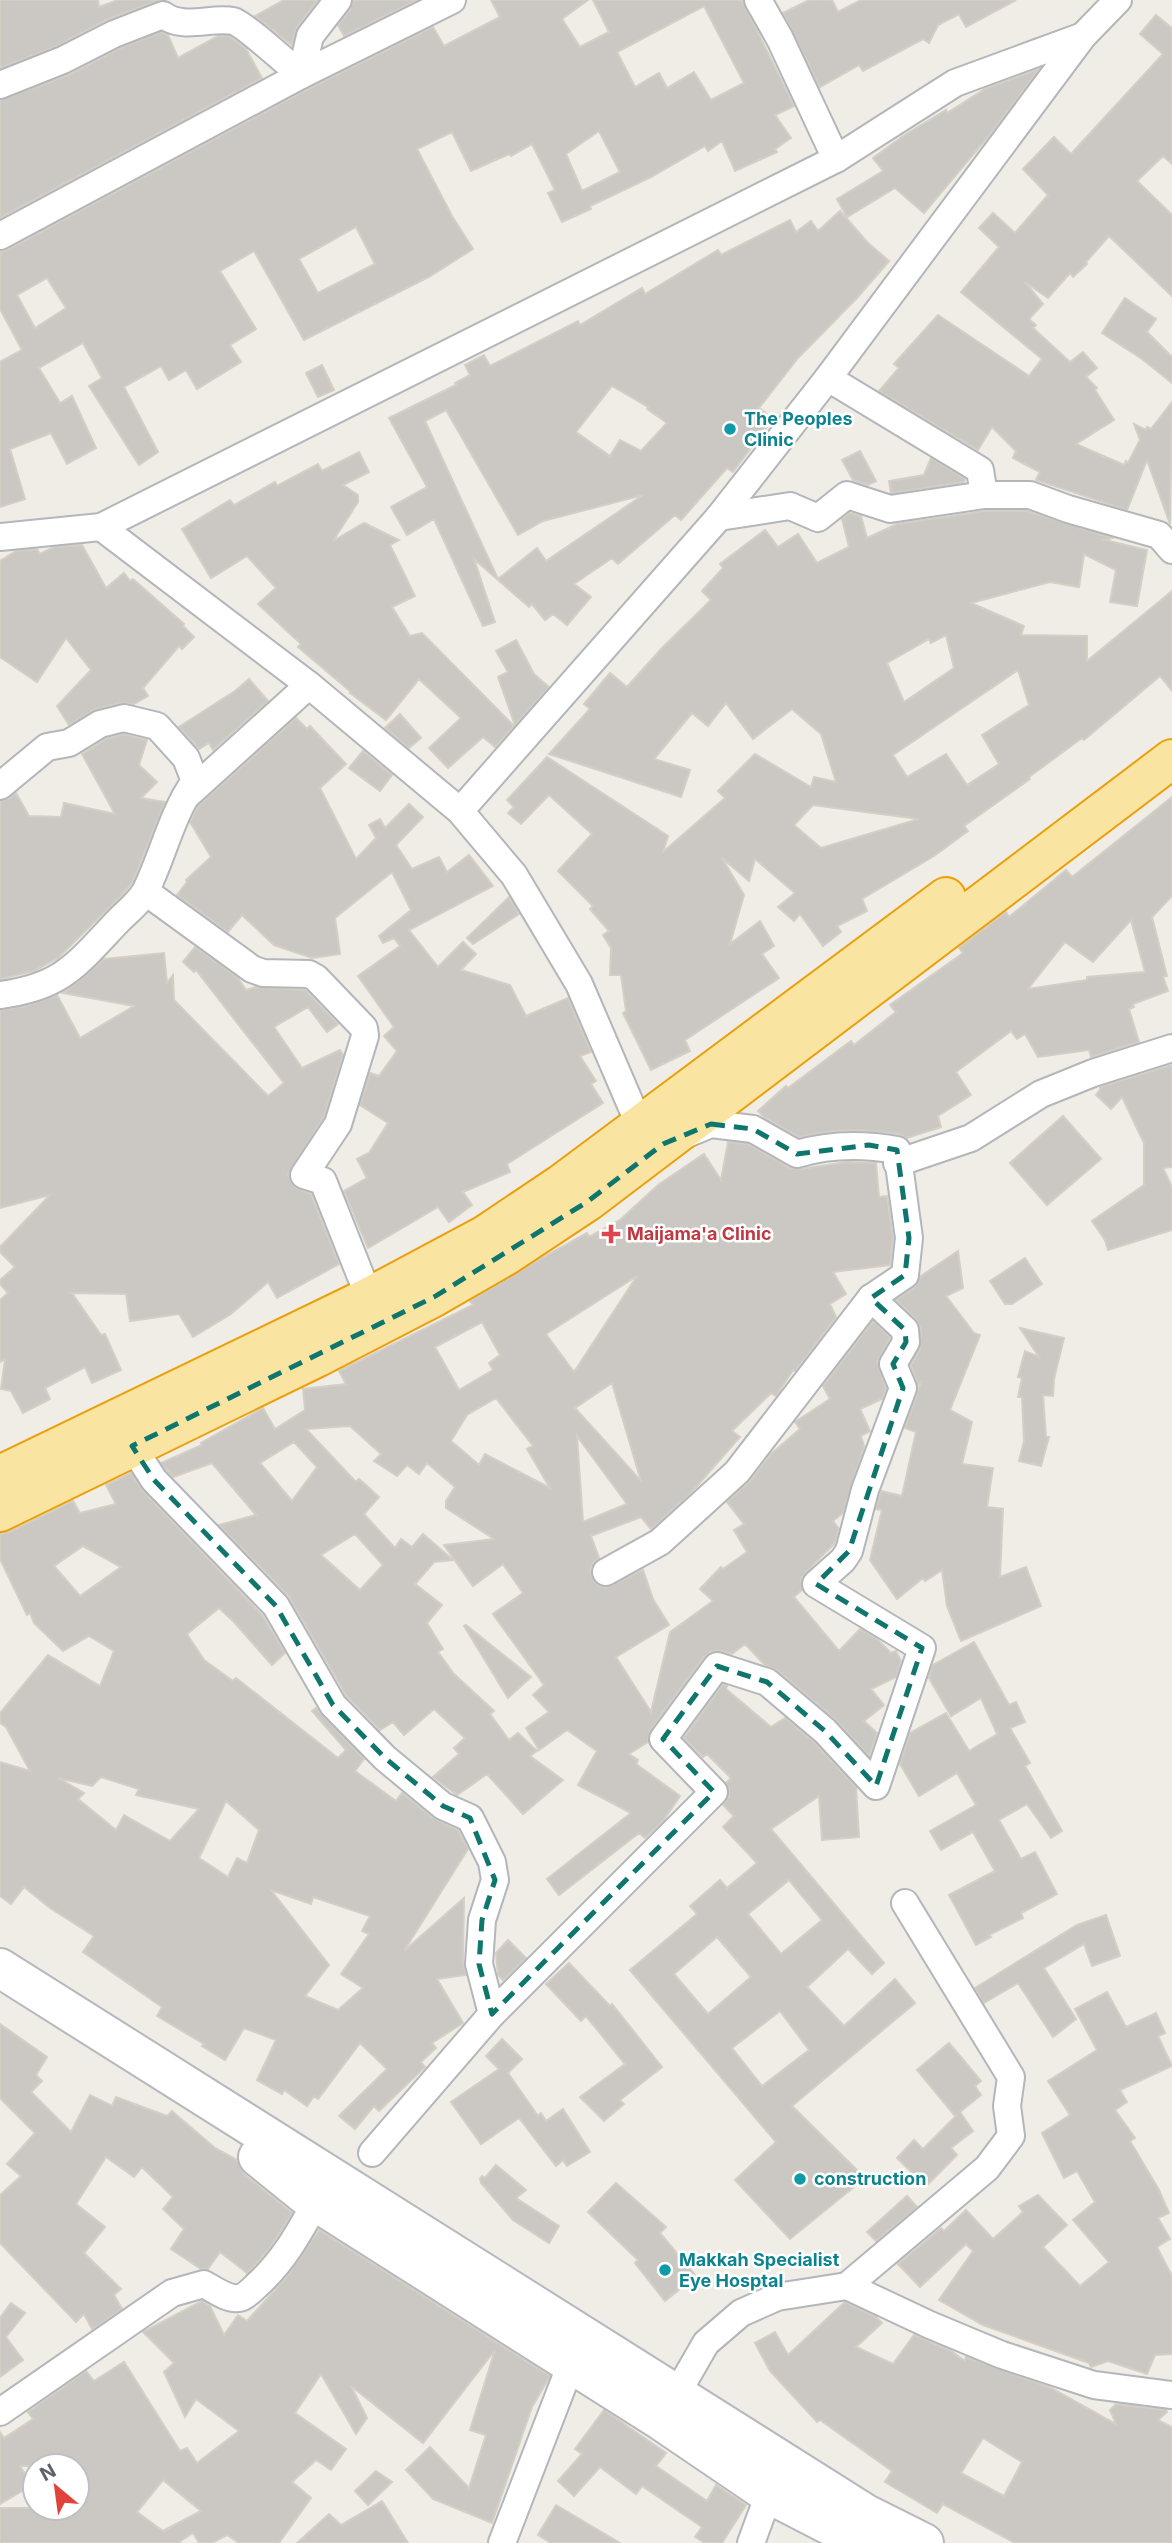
<svg xmlns="http://www.w3.org/2000/svg" width="1172" height="2543" font-family="Inter,sans-serif">
<style>
.building{fill:#cbc8c3;stroke:#d4cfc5;stroke-width:2;fill-rule:evenodd}
.lines{fill:none;stroke-linecap:round;stroke-linejoin:round}
.minor-casing{stroke:#b3b6ba;stroke-width:30}
.secondary-casing{stroke:#b5b8bd;stroke-width:42}
.trunk-casing{stroke:#ea9f0b;stroke-width:42}
.minor{stroke:#fff;stroke-width:26}
.secondary{stroke:#fff;stroke-width:38}
.trunk{stroke:#fae4a2;stroke-width:38}
.marked{fill:none;stroke:#0f766e;stroke-width:5;stroke-dasharray:14 9;stroke-linejoin:round}
.culture-dot{fill:#0f9aa8;stroke:#fff;stroke-width:2.5}
.health-dot{fill:#e0444e;stroke:#fff;stroke-width:2.5}
.labels{text-anchor:middle;stroke-width:5;stroke-linejoin:round;paint-order:stroke}
.culture-label{font-size:18px;font-weight:bold;fill:#0d838f;stroke:#fff;text-anchor:start}
.health-label{font-size:18px;font-weight:bold;fill:#be3a42;stroke:#fff;text-anchor:start}
</style>
<rect width="100%" height="100%" fill="#efede6"/>
<g class="building">
<path d="M0,0H98L99,7L118,0H159L108,19L57,46L0,68Z"/>
<path d="M284,0H318L297,27L292,45L255,16Z"/>
<path d="M353,0H417L344,36L338,25L350,10Z"/>
<path d="M491,0H588L562,19L580,47L609,32L593,0H742L794,106L775,115L791,138L775,149L777,152L735,171L722,141L708,151L705,146L651,177L590,206L591,209L562,222L548,193L555,190L532,144L511,156L509,154L471,171L452,132L417,149L452,216L473,249L429,277L304,340L254,251L220,271L256,329L230,345L241,362L197,389L186,370L169,380L161,366L124,387L158,452L139,465L89,386L102,378L83,343L39,368L60,403L72,396L96,448L67,464L51,433L10,449L25,499L0,507V362L22,350L0,309V252L7,250L308,89L433,27L444,46L500,17ZM704,6L744,83L711,100L694,72L667,88L659,73L635,87L617,52ZM599,131L620,172L582,191L566,154ZM356,227L375,264L318,293L299,259ZM47,278L66,308L35,328L17,295Z"/>
<path d="M809,0H832L838,12L861,0H1016L966,27L959,14L938,25L929,43L923,39L863,71L859,65L820,87L783,13Z"/>
<path d="M1156,15L1172,28V164L1163,156L1137,181L1172,215V296L1109,236L1086,262L1087,264L1073,277L1070,273L1048,298L1025,282L1043,304L1029,319L1036,325L1033,328L1070,362L1083,352L1097,368L1086,377L1097,388L1095,390L1114,420L1076,444L1124,465L1126,461L1128,463L1140,440L1134,424L1146,430L1147,427L1151,429L1172,402L1170,524L1147,460L1127,510L1036,480L1040,472L1013,458L1016,451L992,427L978,450L879,391L899,368L894,364L938,315L1029,376L1042,359L961,292L999,247L979,228L993,213L1015,233L1048,195L1023,169L1054,137L1071,154L1163,54L1140,34Z"/>
<path d="M162,32L168,35L178,58L218,36H229L246,49L262,78L0,218V100L69,75L120,48Z"/>
<path d="M1039,69L988,137L924,213L895,188L847,217L837,199L883,171L873,158L903,136L946,110L947,113L985,89Z"/>
<path d="M840,211L868,243L889,261L857,298L798,358L759,408L773,419L733,472L727,468L681,520L675,515L618,564L612,558L574,584L591,597L567,625L553,614L545,620L532,604L529,607L474,559L495,622L483,626L434,519L407,535L391,507L427,487L389,418L456,385L455,383L470,375L465,365L484,355L490,366L578,321L580,325L642,288L645,294L718,250L721,255L790,220L796,232L811,221L818,231ZM612,386L648,407L647,409L667,423L641,451L620,440L610,456L576,432ZM446,410L518,535L543,521L643,495L546,561L537,548L498,579L425,421Z"/>
<path d="M1125,298L1156,319L1147,332L1172,357V383L1142,359L1102,333Z"/>
<path d="M322,365L334,390L318,397L306,373Z"/>
<path d="M860,451L876,481L868,485L853,480L842,460Z"/>
<path d="M359,452L369,472L343,485L358,495V502L333,541L364,523L399,540L390,545L415,596L392,607L410,636L422,633L514,726L495,747L483,737L448,768L429,748L461,718L419,679L386,720L350,693L351,692L298,647L301,644L258,604L276,588L247,556L211,578L182,529L230,500L234,505L275,482L277,486L318,464L322,471Z"/>
<path d="M931,458L965,479L964,482L891,493L889,481L924,475Z"/>
<path d="M985,511H1027L1112,538L1105,540L1147,550L1137,606L1110,602L1116,570L1084,554L1079,587L1050,582L971,603L1024,626L1021,635L1087,636V661L1172,591V691L1160,676L1084,740L1082,738L1029,777L1030,779L964,826L968,831L934,856L862,899L867,911L837,926L841,932L823,946L800,914L794,921L778,907L795,893L755,859L749,881L722,858L744,895L730,944L760,921L774,946L762,954L779,978L685,1040L690,1051L651,1070L623,1013L626,1011L621,975H610L611,948L603,935L609,931L590,909L593,906L558,871L592,834L549,795L521,824L508,813L514,807L507,800L547,757L668,836L663,852L725,798L718,791L755,754L811,787L814,777L836,782L821,734L792,709L753,739L726,703L708,726L692,713L654,759L690,770L681,797L549,754L590,709L584,704L610,673L627,687L662,648L711,600L702,591L723,568L720,564L765,530L778,547L798,534L817,563L849,547L842,519L850,513L861,516L867,538L897,524ZM946,635L954,668L904,702L887,663L929,639L931,643ZM1018,670L1029,705L982,735L999,764L967,785L946,754L907,777L893,755ZM813,805L850,810L919,819L821,848L794,825Z"/>
<path d="M82,545L106,588L124,573L130,581L133,579L184,624L183,626L194,637L182,649L179,646L143,688L148,696L134,704L120,703L96,709L69,725L57,706L91,670L66,638L37,682L0,657V561L16,551L37,549L40,554L54,547Z"/>
<path d="M516,640L534,674L549,687L515,725L498,677L508,672L496,651Z"/>
<path d="M249,679L268,701L213,750L209,743L199,749L179,727L235,691Z"/>
<path d="M400,714L421,738L409,748L385,728Z"/>
<path d="M296,718L307,729L310,726L346,764L320,788L356,859L376,838L369,825L380,819L385,828L409,804L423,817L396,845L412,869L439,857L447,872L469,855L493,886L409,930L438,967L463,942L476,954L461,970L510,985L526,1016L568,998L591,1052L580,1056L596,1081L591,1084L603,1103L507,1164L510,1172L463,1192L472,1205L449,1222L438,1207L368,1248L344,1191L367,1178L357,1159L369,1153L388,1123L360,1105L370,1073L379,1076L397,1051L384,1036L394,1027L358,976L400,946L394,938L383,943L379,936L411,910L392,872L335,918L340,954L312,958L274,945L242,915L228,932L177,895L187,882L186,880L211,857L190,822L198,806Z"/>
<path d="M124,734L147,740L139,765L157,782L141,798L165,802L133,881L123,894L58,958L34,971L0,979V801L9,798L16,793L29,816L61,817L64,803L115,814L82,754L106,739Z"/>
<path d="M363,751L392,775L380,791L349,768Z"/>
<path d="M1172,797V896L1152,917L1167,976L1163,977L1168,991L1133,1004L1134,1007L1129,1009L1139,1042L1091,1057L1089,1050L1038,1057L1025,1034L1017,1039L1011,1031L956,1072L971,1095L938,1116L941,1127L907,1138L899,1134L859,1130L832,1131L799,1137L764,1117L758,1111L786,1086L788,1088L851,1041L854,1045L896,1012L890,1005L963,953L959,948L1006,912L1009,917L1066,870L1072,877ZM1131,920L1145,972L1087,977V980L1028,989L1065,942L1093,962Z"/>
<path d="M509,897L519,914L473,944L467,938Z"/>
<path d="M195,947L237,977L246,990L256,987L305,990L338,1024L327,1032L308,1007L274,1027L302,1068L340,1050L343,1055L324,1117L288,1174L294,1187L311,1194L339,1264L277,1298L268,1282L231,1314L193,1337L179,1314L130,1321L126,1294L72,1293L101,1335L105,1334L121,1370L92,1383L85,1367L45,1388L50,1399L23,1413L11,1391L1,1389L5,1359L0,1362V1300L8,1293L0,1284V1280L15,1267L0,1252V1247L50,1195L0,1208V1010L26,1006L57,995L80,1038L134,1006L63,993L77,983L104,959L164,953L167,983L173,975L174,1000L268,1096L284,1083L196,970L194,972L183,962Z"/>
<path d="M1172,1065V1167L1163,1168L1172,1187V1230L1108,1250L1105,1240L1092,1221L1144,1185V1143L1122,1097L1111,1109L1096,1095L1100,1090V1087Z"/>
<path d="M1063,1116L1101,1159L1047,1205L1010,1163Z"/>
<path d="M728,1142L748,1144L790,1168L801,1169L847,1162L876,1163L879,1197L887,1196L893,1238L890,1265L833,1272L846,1294L830,1304L836,1317L795,1371L793,1370L776,1396L771,1393L732,1431L740,1437L690,1494L651,1529L641,1517L591,1536L599,1558L593,1563L590,1571L593,1580L599,1586L606,1588L643,1570L653,1599L669,1625L616,1657L651,1712L670,1632L713,1601L700,1589L721,1567L723,1569L747,1552L734,1530L744,1524L727,1502L749,1482L771,1454L800,1429L795,1422L830,1399L823,1386L873,1321L890,1337L877,1362L886,1388L882,1399L860,1409L870,1431L861,1436L864,1446L843,1513L833,1521L839,1529L834,1544L805,1573L801,1579L802,1590L794,1597L839,1651L860,1629L877,1639L891,1653L896,1651L901,1661L896,1677L871,1689L884,1705L864,1721L877,1733L869,1756L835,1719L777,1670L765,1665L745,1644L732,1654L721,1651H711L704,1657L650,1730L648,1742L629,1754L638,1760L636,1764L680,1796L663,1821L645,1838L639,1833L559,1895L547,1879L631,1813L578,1785L597,1751L567,1730L539,1750L526,1728L549,1712L533,1695L544,1685L493,1614L523,1593L503,1564L473,1586L444,1545L494,1539L446,1508V1501L455,1487L427,1463L419,1474L407,1465L397,1476L374,1461L381,1454L350,1426L306,1429L356,1482L359,1479L379,1497L364,1514L395,1548L401,1539L412,1547L423,1534L453,1560L434,1562L415,1584L442,1605L427,1623L443,1649L438,1652L454,1674L494,1711L490,1714L509,1740L518,1733L537,1751L530,1756L563,1780L523,1814L487,1774L457,1795L433,1777L459,1754L454,1748L465,1738L434,1709L404,1735L393,1722L380,1730L346,1695L288,1595L219,1525L256,1515L212,1463L173,1477L161,1463L202,1445L201,1443L263,1408L275,1429L305,1410L303,1389L346,1384L339,1371L473,1305L470,1301L549,1254L587,1233L589,1237L620,1220L658,1185L704,1154L721,1180ZM637,1276L574,1372L546,1334ZM482,1322L500,1355L489,1363L493,1370L459,1390L435,1347ZM612,1383L641,1481L575,1408ZM496,1398L533,1446L527,1449L550,1488L485,1454L479,1465L451,1441L467,1415ZM577,1436L627,1504L583,1522ZM294,1442L317,1467L292,1501L260,1463ZM355,1534L383,1565L360,1590L321,1555Z"/>
<path d="M958,1251L963,1288L946,1296L974,1333L980,1335L950,1410L972,1422L962,1464L993,1468L987,1507L1003,1509L1000,1577L1026,1567L1041,1606L961,1641L947,1606L942,1570L925,1581L923,1578L897,1599L870,1560L882,1510L876,1509L880,1495L881,1491L902,1496L916,1432L905,1428L921,1382L918,1384L911,1365L920,1349L921,1329L916,1319L896,1300L914,1288L921,1276Z"/>
<path d="M1025,1258L1042,1284L1012,1304H1005L990,1281Z"/>
<path d="M1020,1328L1064,1338L1054,1379L1053,1396L1043,1395L1046,1437H1049L1041,1466L1019,1461L1024,1441L1022,1397H1018L1022,1378L1018,1377L1025,1351L1039,1357Z"/>
<path d="M131,1473L143,1491L263,1616L285,1653L272,1665L234,1622L219,1608L187,1634L204,1660L233,1681L236,1678L338,1758L346,1750L312,1711L316,1708L364,1759L355,1771L396,1801L402,1793L433,1818L458,1830L468,1849L404,1951L464,1898L463,1963L466,1975L437,1979L463,2023L432,2043L436,2048L421,2062L425,2067L379,2111L374,2106L355,2129L339,2116L387,2069L360,2043L318,2099L314,2096L307,2106L284,2090L282,2094L257,2080L276,2040L244,2028L225,2060L202,2046L204,2044L157,2016L162,2007L83,1952L94,1936L50,1908L24,1887L11,1904L0,1896V1762L30,1771L6,1727L0,1723V1713L48,1655L100,1686L114,1651L89,1636L63,1651L34,1623L30,1613L27,1615L0,1559V1534L10,1532L73,1501L80,1513L116,1504L106,1485ZM83,1546L121,1567L80,1596L54,1566ZM101,1777L139,1789L136,1795L199,1809L170,1841L124,1815L116,1830L78,1799L84,1793L58,1778L92,1786ZM226,1801L259,1830L247,1863L237,1858L228,1877L199,1858ZM271,1890L311,1904L313,1897L370,1916L362,1931L369,1934L341,1974L363,1988L338,2010L305,1996L329,1965Z"/>
<path d="M466,1625L531,1677L508,1698L464,1626Z"/>
<path d="M974,1642L1009,1705L1016,1702L1025,1722L1010,1728L1030,1763L1025,1766L1062,1831L1051,1838L1027,1804L999,1820L1021,1859L1035,1852L1057,1894L1021,1913L1023,1918L989,1935L991,1937L976,1945L949,1895L995,1871L973,1832L941,1850L930,1831L976,1805L957,1773L919,1796L900,1764L910,1733L946,1713L969,1751L999,1733L997,1734L981,1698L951,1716L929,1678L933,1665Z"/>
<path d="M723,1684L727,1686L726,1689L771,1727L785,1718L814,1742L856,1787L859,1837L822,1840L819,1796L771,1829L884,1963L872,1974L848,1949L807,1987L844,2026L895,1979L915,2003L792,2106L865,2178L790,2239L735,2180L776,2142L630,1970L697,1914L690,1906L720,1880L727,1888L757,1863L723,1827L734,1816L723,1805L729,1797V1789L726,1783L731,1778L707,1754L703,1757L684,1738ZM789,1880L822,1920L781,1954L748,1914ZM717,1937L751,1977L708,2014L674,1974ZM780,2011L809,2050L762,2086L732,2048Z"/>
<path d="M1106,1915L1120,1956L1092,1966L1084,1944L1044,1968L1076,2019L1053,2037L1018,1983L984,2003L975,1988L1077,1925Z"/>
<path d="M508,1940L526,1958L503,1980L498,1975L496,1953Z"/>
<path d="M569,1963L610,2006L612,2004L662,2067L620,2100L624,2104L604,2121L580,2097L625,2064L586,2016L581,2021L546,1984Z"/>
<path d="M1107,1992L1126,2027L1156,2013L1165,2033L1158,2036L1172,2066L1120,2090L1127,2102L1115,2110L1135,2138L1130,2141L1159,2190L1169,2213L1158,2218L1170,2239L1157,2247L1172,2276V2354L1155,2355L1147,2374L1108,2361L1091,2367L1089,2363L983,2325L939,2300L973,2251L966,2244L920,2287L898,2264L941,2228L944,2231L966,2210L993,2239L1023,2212L1019,2206L1038,2195L1067,2225L1043,2247L1080,2286L1109,2262L1073,2220L1095,2202L1077,2171L1064,2178L1042,2133L1070,2115L1048,2081L1097,2050L1075,2009Z"/>
<path d="M0,2024L47,2057L36,2075L42,2081L31,2092L71,2132L90,2095L112,2106L116,2097L167,2116L172,2111L215,2148L237,2160L244,2174L292,2213L270,2248L254,2266L247,2273L220,2252L208,2269H201L171,2249L184,2229L163,2209L173,2197L142,2167L134,2177L106,2157L76,2204L105,2227L84,2253L121,2289L114,2295L122,2309L92,2329L84,2314L76,2322L0,2243V2195L21,2176L7,2164L35,2133L0,2098Z"/>
<path d="M502,2039L522,2059L508,2073L538,2116L541,2113L546,2121L563,2109L590,2152L567,2166L563,2160L556,2166L519,2118L481,2144L451,2102L499,2069L486,2056Z"/>
<path d="M949,2043L981,2081L975,2086L981,2095L960,2112L973,2131L951,2148L957,2155L926,2186L897,2158L914,2140L923,2149L958,2114L955,2116L917,2070Z"/>
<path d="M496,2165L526,2190L516,2198L559,2226L549,2243L513,2220L481,2183L480,2179L482,2176L485,2178Z"/>
<path d="M616,2183L666,2227L660,2233L696,2276L665,2301L635,2263L638,2260L588,2212Z"/>
<path d="M907,2196L917,2207L876,2241L867,2232Z"/>
<path d="M319,2230L550,2376L532,2407L492,2523L433,2499L406,2470L430,2447L469,2488L486,2435L470,2430L495,2350L423,2443L351,2386L367,2418L356,2434L321,2374L295,2413L346,2449L331,2470L316,2460L292,2482L311,2498L279,2543H239L227,2535L212,2543H199L193,2533L179,2542L181,2543H0V2508H77V2466H20L32,2485L0,2504V2432L4,2438L33,2419L28,2412L86,2371L94,2381L124,2362L180,2451L187,2448L197,2463L239,2431L196,2399L185,2417L164,2372L174,2363L143,2332L202,2301L210,2306L224,2335L238,2315L247,2321L286,2278ZM163,2480L201,2511L163,2531L137,2512Z"/>
<path d="M845,2302L876,2317L882,2323L856,2347L893,2364L914,2335L951,2351L965,2361L966,2357L1051,2388L1116,2424L1110,2410L1116,2404L1166,2410L1167,2412L1158,2420L1172,2427V2543H1015L943,2504L937,2513L885,2482L892,2471L820,2420L817,2422L770,2371L755,2343L775,2332L788,2355ZM983,2438L1022,2462L1004,2496L961,2473Z"/>
<path d="M11,2303L25,2313L6,2337L23,2360L0,2377V2318Z"/>
<path d="M604,2410L666,2453L656,2466L707,2501L716,2485L746,2505L722,2543H705L695,2537L702,2527L642,2486L636,2494L600,2467L574,2496L558,2481L582,2454L575,2449Z"/>
<path d="M376,2471L392,2482L368,2505L355,2491Z"/>
<path d="M382,2501L408,2543H297L329,2514L341,2525Z"/>
<path d="M556,2505L620,2543H551L538,2535Z"/>
</g>
<g class="lines">
<defs>
<g id="minor">
<path d="M758,0L780,39L836,159"/>
<path d="M301,75L310,36L338,0"/>
<path d="M0,85L63,60L114,34L163,15C183,30 210,17 233,21C244,24 289,65 301,75"/>
<path d="M0,236L301,75L452,0"/>
<path d="M828,378L980,470L984,495"/>
<path d="M719,517L790,506L818,518L847,495L890,509L984,495H1030L1068,509L1159,535L1172,550"/>
<path d="M101,527L309,685L460,811L514,875L579,984L639,1124"/>
<path d="M0,537L101,527L836,159L955,83L1083,36"/>
<path d="M0,786L47,747L69,743L100,724L124,718L157,726L186,758L195,781C172,814 164,852 147,888C142,900 128,911 119,920C77,964 63,987 0,995"/>
<path d="M185,797L309,685"/>
<path d="M460,811L719,517L828,378L1083,36L1118,0"/>
<path d="M146,892L252,969L263,973L309,974L316,978L364,1028L365,1036L338,1124L304,1175L323,1181L369,1297"/>
<path d="M897,1163L971,1138L1041,1094L1093,1073L1172,1048"/>
<path d="M132,1446L154,1480L276,1606L333,1705L385,1758L443,1806L470,1818L492,1862L495,1880L482,1920L479,1964L492,2014"/>
<path d="M606,1572L660,1542L737,1472L871,1298"/>
<path d="M372,2153L492,2014L714,1792L663,1739L717,1666L767,1682L825,1731L876,1786L922,1648L816,1584L843,1560L849,1551L865,1490L903,1388L893,1364L906,1342L905,1330L871,1298L905,1275L909,1238L897,1150C863,1144 830,1144 797,1154L753,1129L711,1124L687,1134"/>
<path d="M847,2286L987,2168L1011,2136L1007,2106L1011,2077L905,1903"/>
<path d="M676,2395L706,2343L741,2313L777,2297L847,2286L930,2325L1002,2355L1094,2385L1172,2395"/>
<path d="M0,2412L172,2293L204,2284C213,2289 228,2300 239,2298C245,2297 252,2290 256,2286C283,2262 299,2233 316,2202"/>
<path d="M502,2543L571,2364"/>
<path d="M751,2543L769,2494"/>
</g>
<g id="secondary">
<path d="M0,1968L866,2514L924,2543"/>
<path d="M258,2157L305,2195L660,2420L769,2494L864,2543"/>
</g>
<g id="trunk">
<path d="M0,1475L369,1297L485,1235L561,1184L946,897"/>
<path d="M0,1512L316,1358L434,1297L507,1255L587,1202L1172,759"/>
</g>
</defs>
<use href="#minor" class="minor-casing"/>
<use href="#secondary" class="secondary-casing"/>
<use href="#trunk" class="trunk-casing"/>
<use href="#minor" class="minor"/>
<use href="#secondary" class="secondary"/>
<use href="#trunk" class="trunk"/>
</g>
<path class="marked" d="M711,1124L753,1129L797,1154L869,1145L897,1150L909,1238L905,1275L871,1298L905,1330L906,1342L893,1364L903,1388L849,1551L816,1584L922,1648L876,1786L825,1731L767,1682L717,1666L663,1739L714,1792L492,2014L479,1964L482,1920L495,1880L470,1818L443,1806L385,1758L333,1705L276,1606L154,1480L132,1446L434,1297L587,1202L663,1144Z"/>
<g class="culture-dot">
<circle cx="730" cy="429" r="7"/>
<circle cx="800" cy="2179" r="7"/>
<circle cx="665" cy="2270" r="7"/>
</g>
<path class="health-dot" d="M607.5 1223.5h7v7h7v7h-7v7h-7v-7h-7v-7h7z"/>
<g class="labels">
<g class="culture-label">
<text x="744" y="425">The Peoples<tspan x="744" dy="21">Clinic</tspan></text>
<text x="814" y="2185">construction</text>
<text x="679" y="2266">Makkah Specialist<tspan x="679" dy="21">Eye Hosptal</tspan></text>
</g>
<g class="health-label">
<text x="627" y="1240">Maijama'a Clinic</text>
</g>
</g>
<g transform="translate(56 2487) rotate(331)"><circle r="33" fill="#ffffff" stroke="#bfc0c2" stroke-width="2"/>
<path d="M0-5L12 26L0 18L-12 26Z" fill="#e1433a"/>
<text y="-10" font-size="19" font-weight="bold" text-anchor="middle" fill="#5e6166">N</text>
</g>
</svg>
